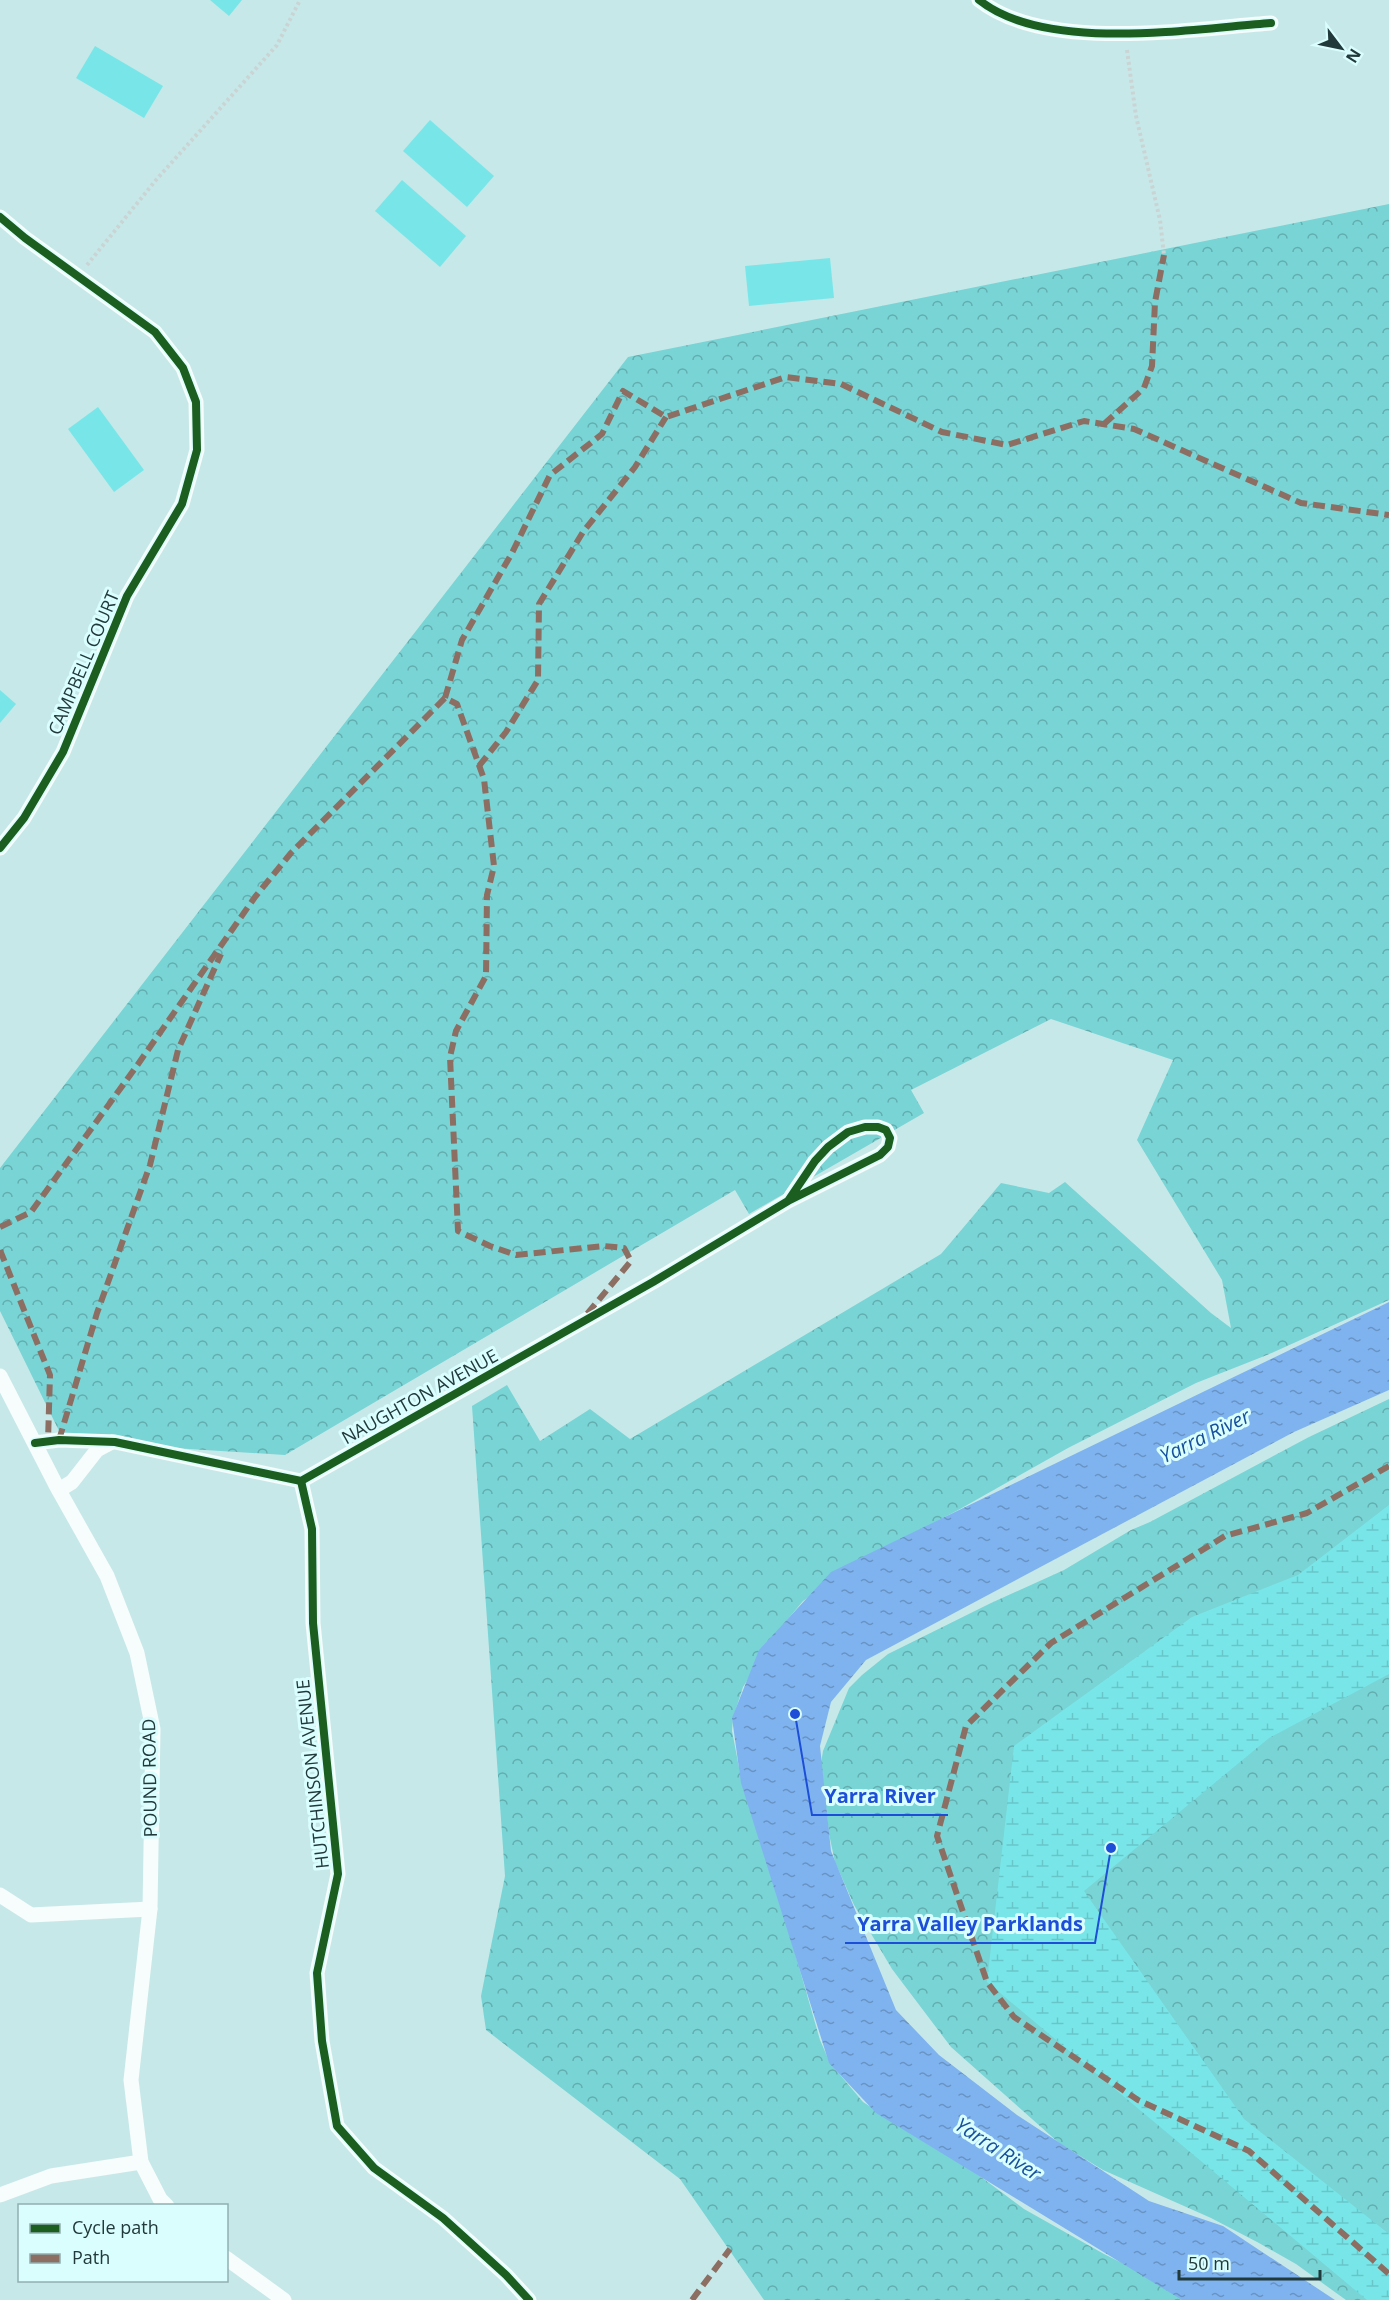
<svg xmlns="http://www.w3.org/2000/svg" width="1389" height="2300" font-family="'Open Sans',sans-serif">
<style>
.green{fill:#78e6e8}
.forest{fill:url(#forest-crowns)}
.wetland{fill:url(#wetland-marsh)}
.water{fill:url(#water-ripples)}
.lines{fill:none;stroke-linecap:round;stroke-linejoin:round}
.path{stroke:#cad4d4;stroke-width:4;stroke-dasharray:3 3;stroke-linecap:butt}
.street{stroke:#f7fcfc;stroke-width:15}
.quiet{stroke:#8d6e63;stroke-width:6;stroke-dasharray:12 6;stroke-linecap:butt}
.cycleway-casing{stroke:#dafefe;stroke-width:11}
.cycleway{stroke:#1b5e20;stroke-width:8}
.labels{text-anchor:middle;stroke-width:6;stroke-linejoin:round;paint-order:stroke}
.street-label{font-size:18px;fill:#21393a;stroke:#dafefe}
.water-label{font-size:20px;font-style:italic;fill:#17509d;stroke:#dafefe}
.leader{fill:none;stroke:#1d4ed8;stroke-width:2}
.callout-dot{fill:#1d4ed8;stroke:#dafefe;stroke-width:2}
.callout-label{font-size:20px;text-anchor:middle;font-weight:bold;fill:#1d4ed8;stroke:#dafefe;stroke-width:6;stroke-linejoin:round;paint-order:stroke}
</style>
<defs>
<pattern id="forest-crowns" width="20" height="18" patternUnits="userSpaceOnUse" patternTransform="scale(1.5)"><rect width="20" height="18" fill="#79d4d5"/><path d="M2 6a3 3 0 1 1 6 0M12 15a3 3 0 1 1 6 0" fill="none" stroke="#63adae"/></pattern>
<pattern id="wetland-marsh" width="20" height="14" patternUnits="userSpaceOnUse" patternTransform="scale(1.5)"><rect width="20" height="14" fill="#78e6e8"/><path d="M1 5h8M5 5V1M11 12h8M15 12V8" fill="none" stroke="#68c6c8"/></pattern>
<pattern id="water-ripples" width="26" height="14" patternUnits="userSpaceOnUse" patternTransform="scale(1.5)"><rect width="26" height="14" fill="#7fb3ef"/><path d="M2 4q2-2 4 0t4 0M15 11q2-2 4 0t4 0" fill="none" stroke="#6893c3"/></pattern>
</defs>
<rect width="100%" height="100%" fill="#c7e8e8"/>
<g class="green">
<path d="M210,0H242L229,16Z"/>
<path d="M95,46L163,86L144,118L76,78Z"/>
<path d="M430,120L494,176L467,207L403,151Z"/>
<path d="M402,180L466,236L440,267L375,211Z"/>
<path d="M830,258L834,298L749,306L745,266Z"/>
<path d="M98,407L144,470L114,492L68,429Z"/>
<path d="M0,690L16,704L0,723Z"/>
</g>
<g class="forest">
<path d="M1389,204V1300L1267,1355L1196,1383L1068,1448L960,1509L861,1561L803,1601L782,1626L743,1687L733,1718L732,1731L742,1783L780,1901L820,2040L830,2063L863,2102L977,2174L1024,2209L1104,2254L1196,2300H764L680,2179L486,2030L481,1996L505,1876L472,1406L507,1385L540,1441L590,1409L630,1439L941,1254L1001,1183L1049,1193L1065,1182L1211,1313L1231,1328L1222,1280L1137,1140L1173,1060L1051,1019L911,1090L924,1113L749,1214L735,1190L285,1455L64,1441L0,1311V1168L628,357Z"/>
<path d="M1389,1399V2300H1346L1296,2264L1259,2243L1211,2218L1103,2170L1059,2143L951,2047L892,1969L854,1905L835,1862L829,1834L821,1763L823,1751L849,1688L862,1675L888,1654L991,1603L1064,1570L1131,1530L1150,1522L1309,1437Z"/>
</g>
<path class="wetland" d="M1389,1505V1674L1269,1738L1084,1891L1244,2119L1389,2234V2300H1367L987,1982L1014,1746L1192,1617L1298,1575Z"/>
<path class="water" d="M1389,1302V1390L1294,1432L866,1660L831,1702L820,1746L831,1851L896,2010L939,2055L1017,2115L1149,2201L1223,2226L1335,2300H1182L876,2113L829,2063L741,1783L732,1718L759,1650L831,1572Z"/>
<g class="lines">
<g class="path">
<path d="M1127,50L1136,116L1160,220L1164,255"/>
<path d="M87,265L156,180L277,45L300,0"/>
</g>
<g class="street">
<path d="M979,0C1045,53 1190,29 1271,23"/>
<path d="M0,217L25,238L155,332L183,368L196,402L197,450L182,504L127,596L63,752L24,818L0,848"/>
<path d="M0,1376L57,1487L107,1576L137,1653L153,1729L150,1909L131,2080L141,2162L160,2199L167,2206"/>
<path d="M35,1443L59,1440L115,1442L301,1481L653,1282L788,1201L815,1161L828,1147L848,1132L865,1127H878L886,1130L890,1138L888,1147L880,1155L788,1201"/>
<path d="M301,1481L312,1529L313,1623L338,1874L317,1973L322,2041L337,2126L374,2168L443,2218L506,2275L529,2300"/>
<path d="M59,1490L72,1482L97,1450L112,1442"/>
<path d="M0,1895L31,1915L150,1909"/>
<path d="M0,2195L51,2176L141,2162"/>
<path d="M226,2258L284,2300"/>
</g>
<g class="quiet">
<path d="M1104,424L1144,388L1152,366L1155,302L1164,255"/>
<path d="M445,698L462,640L512,553L550,475L602,434L623,391L666,417L786,377L841,384L942,432L1007,445L1084,421L1134,429L1301,503L1389,515"/>
<path d="M479,766L506,732L538,680L539,604L583,532L635,467L666,417"/>
<path d="M0,1227L31,1212L136,1067L255,897L291,853L445,698L457,704L484,779L494,866L487,895L486,976L456,1031L450,1057L458,1231L490,1246L516,1255L604,1246L624,1248L631,1261L587,1314"/>
<path d="M0,1250L50,1375L48,1441"/>
<path d="M59,1440L97,1313L150,1165L178,1050L221,954"/>
<path d="M1389,1466L1307,1513L1225,1536L1051,1643L966,1726L937,1836L987,1982L1014,2017L1138,2100L1249,2151L1389,2274"/>
<path d="M692,2300L730,2249"/>
</g>
<defs>
<g id="cycleway">
<path d="M979,0C1045,53 1190,29 1271,23"/>
<path d="M0,217L25,238L155,332L183,368L196,402L197,450L182,504L127,596L63,752L24,818L0,848"/>
<path d="M35,1443L59,1440L115,1442L301,1481L653,1282L788,1201L815,1161L828,1147L848,1132L865,1127H878L886,1130L890,1138L888,1147L880,1155L788,1201"/>
<path d="M301,1481L312,1529L313,1623L338,1874L317,1973L322,2041L337,2126L374,2168L443,2218L506,2275L529,2300"/>
</g>
</defs>
<use href="#cycleway" class="cycleway-casing"/>
<use href="#cycleway" class="cycleway"/>
</g>
<g class="labels">
<g class="street-label">
<text transform="translate(84 663) rotate(-67)" y="6">CAMPBELL COURT</text>
<text transform="translate(420 1397) rotate(-29)" y="6">NAUGHTON AVENUE</text>
<text transform="translate(313 1774) rotate(-96)" y="6">HUTCHINSON AVENUE</text>
<text transform="translate(150 1778) rotate(-91)" y="6">POUND ROAD</text>
</g>
<g class="water-label">
<text transform="translate(1205 1436) rotate(-26)" y="7">Yarra River</text>
<text transform="translate(998 2149) rotate(33)" y="7">Yarra River</text>
</g>
</g>
<path class="leader" d="M795 1714L812 1815H948M1111 1848L1095 1943H845"/>
<g class="callout-dot">
<circle cx="795" cy="1714" r="6"/>
<circle cx="1111" cy="1848" r="6"/>
</g>
<g class="callout-label">
<text x="880" y="1803">Yarra River</text>
<text x="970" y="1931">Yarra Valley Parklands</text>
</g>
<rect x="18" y="2204" width="210" height="78" fill="#dafefe" stroke="#90afb0" stroke-width="1.5"/>
<rect x="30" y="2224" width="30" height="9" fill="#1b5e20" stroke="#90afb0" stroke-width="1.5"/>
<text x="72" y="2234" font-size="18" fill="#21393a">Cycle path</text>
<rect x="30" y="2254" width="30" height="9" fill="#8d6e63" stroke="#90afb0" stroke-width="1.5"/>
<text x="72" y="2264" font-size="18" fill="#21393a">Path</text>
<g transform="translate(1341 48) rotate(122)" stroke="#dafefe" stroke-width="4.5" paint-order="stroke">
<path d="M0-4.5L10 22L0 15L-10 22Z" fill="#21393a"/>
<text y="-9" font-size="16" font-weight="bold" text-anchor="middle" fill="#21393a">N</text>
</g>
<path d="M1179 2270v9h141v-9" fill="none" stroke="#21393a" stroke-width="3"/>
<text x="1188" y="2270" font-size="18" fill="#21393a" stroke="#dafefe" stroke-width="4.5" paint-order="stroke">50 m</text>
</svg>
